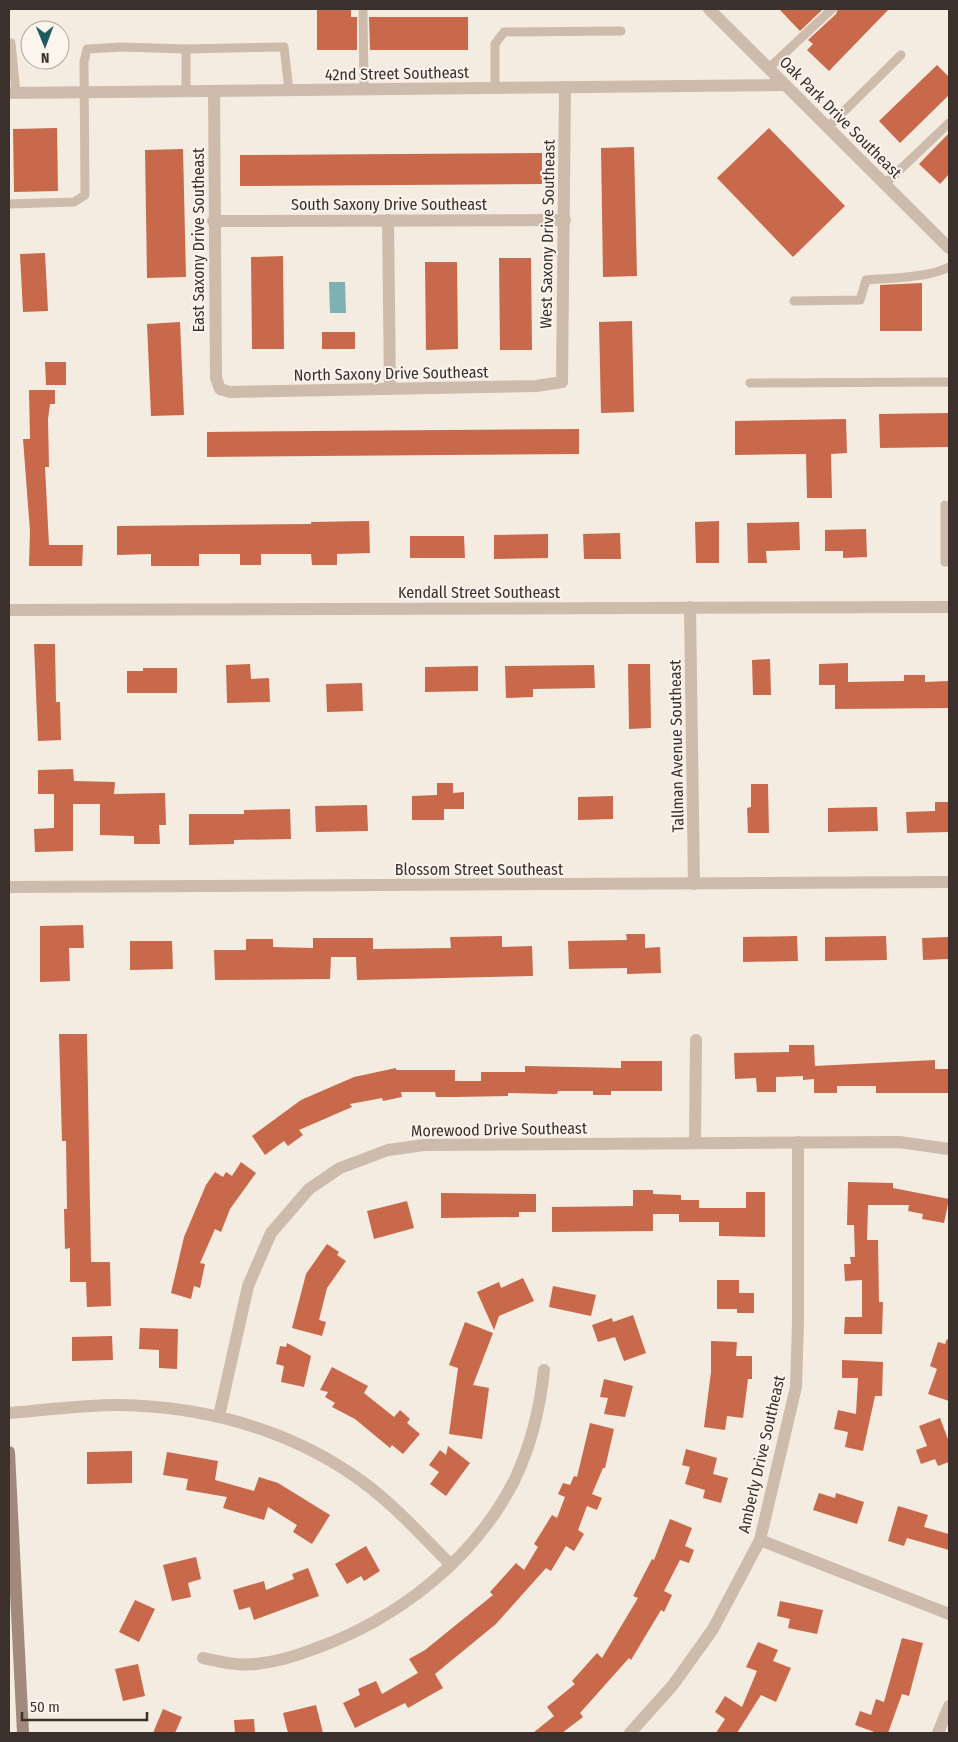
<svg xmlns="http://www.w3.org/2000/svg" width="958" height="1742" font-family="'Fira Sans Condensed',sans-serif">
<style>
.water{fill:#7fb0b2}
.building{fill:#c8694b}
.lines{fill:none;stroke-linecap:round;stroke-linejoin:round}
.lane{stroke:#cdbbac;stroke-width:9}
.street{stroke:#cdbbac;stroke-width:12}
.secondary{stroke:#a18a7d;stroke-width:12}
.labels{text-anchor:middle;stroke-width:4;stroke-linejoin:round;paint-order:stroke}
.street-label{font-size:16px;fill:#3b302b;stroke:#fbf5ee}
</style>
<rect width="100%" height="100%" fill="#f4ebe1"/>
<path class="water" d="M329,282H345L346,313H330Z"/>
<g class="building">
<path d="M317,9H351V17H357V50H317Z"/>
<path d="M779,9H823L800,31Z"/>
<path d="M838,9H889L829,71L807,50L813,44L808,40L836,14Z"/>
<path d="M369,17H468V50H370Z"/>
<path d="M937,65L949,77V95L900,143L879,121Z"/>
<path d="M57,128L58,191L14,192L13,129Z"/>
<path d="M769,128L845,206L793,257L717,178Z"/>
<path d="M949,133V174L940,184L919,164Z"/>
<path d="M634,147L637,276L603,277L601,148Z"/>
<path d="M183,149L186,277L147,278L145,150Z"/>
<path d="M542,153V184L240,186V155Z"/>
<path d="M45,253L48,311L23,312L20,254Z"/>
<path d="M283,256L284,349H252L251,257Z"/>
<path d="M499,258H531L532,350H500Z"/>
<path d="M425,262H457L458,349L426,350Z"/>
<path d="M922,283V331H880V285Z"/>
<path d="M632,321L634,412L601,413L599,322Z"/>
<path d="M180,322L184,415L151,416L147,324Z"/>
<rect x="322" y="332" width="33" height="17"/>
<path d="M45,362H66V385H46Z"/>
<path d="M29,390H55V404H50L48,419L49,467H45L49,545H83L82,566H29L30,531L23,439H30Z"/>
<path d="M949,413V447L880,448L879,414Z"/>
<path d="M846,419L847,453L831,454L832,498H807L806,454L735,455V421Z"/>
<path d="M579,429V454L207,457V432Z"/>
<path d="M369,521L370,553L337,554V565H312L311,554H261V565H240V554H199V566H151V554L117,555V526L311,524V522Z"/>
<path d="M719,521V563H696L695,522Z"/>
<path d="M799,522L800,550L766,551L767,563H748L747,523Z"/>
<path d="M866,529L867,557L843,558V551H825V530Z"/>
<path d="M620,533L621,559H584L583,534Z"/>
<path d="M548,534V558L494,559V535Z"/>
<path d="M410,536H464L465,558H410Z"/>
<path d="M34,644H55L56,702H60L61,740L38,741Z"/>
<path d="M770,659L771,695H753L752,660Z"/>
<path d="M848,663V682L904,681V675H925V682L949,681V708L835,709V685H819V664Z"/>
<path d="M250,664L251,679L269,678L270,702L227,703L226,665Z"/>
<path d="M628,664H650L651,728L629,729Z"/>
<path d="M594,665L595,688L533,689V697L506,698L505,666Z"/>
<path d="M478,666V691L425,692V667Z"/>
<path d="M143,668H177V693H127V671H143Z"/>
<path d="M362,683L363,711L327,712L326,684Z"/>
<path d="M73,769L74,781L115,782L114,794L165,793L166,825H159L160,844H134V836L100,835V804H73V851L35,852L34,829L54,828V794H38V770Z"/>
<path d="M437,783H453V793L464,792V809H444V820H412V796L437,795Z"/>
<path d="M751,784H768L769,833H748L747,808L751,807Z"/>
<path d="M613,796V819L578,820V797Z"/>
<path d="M935,802H949V832L907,833L906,812L935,811Z"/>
<path d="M367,805L368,831L316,832L315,806Z"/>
<path d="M877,807L878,831L828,832V808Z"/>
<path d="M290,809L291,839L234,840V844L189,845V814H244V810Z"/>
<path d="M83,925L84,948H69L70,981L40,982V926Z"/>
<path d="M626,934H645V948L660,947L661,973L627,974V968L569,969L568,941L627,940Z"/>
<path d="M502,936V947L532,946L533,976L357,980L356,957H331L330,979L215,980L214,950H246V939H273V947L313,948V938H373V949L451,948L450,937Z"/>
<path d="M797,936L798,961L743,962V937Z"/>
<path d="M886,936L887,960L825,961V937Z"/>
<path d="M949,937V959L923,960L922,938Z"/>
<path d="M130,941H172L173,969L130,970Z"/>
<path d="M59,1034H87L91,1262H110L111,1306L87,1307L86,1282H70V1248L65,1249L64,1209H67L66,1141H62Z"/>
<path d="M789,1045H814L815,1066L935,1060V1069H949V1093H876V1086H837V1093H814V1079L803,1080V1076L776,1077V1092H757L756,1078L735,1079L734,1053L789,1052Z"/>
<path d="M621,1061H662V1091H611V1095H593V1091H558L557,1094L508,1093V1096L455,1097H436L435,1092H401L402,1097L383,1101L382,1098L350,1104L352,1107L299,1130L303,1135L288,1146L284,1141L265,1155L252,1136L301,1100L354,1077L396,1068V1070H455V1081H481V1072H525V1066L621,1068Z"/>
<path d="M241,1162L256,1173L230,1209L221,1232L215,1229L200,1263L205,1264L200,1288L194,1286L191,1299L171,1293L184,1237L206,1185L215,1172L223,1177L226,1172L232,1176Z"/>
<path d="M848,1182L893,1183V1188L949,1199L944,1223L922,1219L923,1214L908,1211L909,1205H868L867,1240H878L879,1302H883L882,1334H844L845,1317H862V1280L845,1281L844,1264H851L850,1257H855L854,1225H847Z"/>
<path d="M633,1190H653V1194L681,1195V1200H699V1208H746V1192H765V1237L719,1236V1222H679V1214H653V1231L552,1232V1207L633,1206Z"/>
<path d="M441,1193L536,1194V1212H519V1217L441,1218Z"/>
<path d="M407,1201L414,1228L374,1239L367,1211Z"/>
<path d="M327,1244L339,1252L337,1255L346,1261L327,1288L319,1320L326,1322L322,1336L292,1328L306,1274Z"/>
<path d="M523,1278L534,1301L499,1316L494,1330L477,1292L499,1282L501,1288Z"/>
<path d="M717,1280H739V1293H754V1313H737V1309H717Z"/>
<path d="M553,1286L596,1295L591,1316L549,1307Z"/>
<path d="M633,1315L646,1353L624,1361L615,1337L598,1342L592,1325L612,1318L613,1322Z"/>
<path d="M465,1322L493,1333L473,1385L489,1388L482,1439L449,1434L458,1368L449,1365Z"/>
<path d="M140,1328L178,1329L177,1369L159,1368V1350L139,1349Z"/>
<path d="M112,1336L113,1360L72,1361V1337Z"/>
<path d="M947,1339L949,1340V1401L928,1394L937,1369L930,1366L938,1342L945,1344Z"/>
<path d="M711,1341L737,1342L736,1356H752V1379H748L743,1418L727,1416L725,1430L704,1427L711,1372Z"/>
<path d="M287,1343L311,1356L304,1387L281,1382L284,1366L276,1364L280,1346L286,1347Z"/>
<path d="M842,1360L883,1362L882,1396H875L863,1451L845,1447L848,1432L834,1429L838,1410L856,1414L858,1378H842Z"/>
<path d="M332,1367L368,1386L364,1393L394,1417L400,1410L410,1419L407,1423L420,1434L403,1454L392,1445L390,1448L355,1419L332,1407L335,1403L325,1397L328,1392L320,1390Z"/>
<path d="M604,1379L633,1386L625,1417L604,1414L608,1398L600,1397Z"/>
<path d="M940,1418L949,1442V1462L938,1466L935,1459L921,1464L916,1450L927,1446L919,1426Z"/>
<path d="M590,1423L614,1429L605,1468H603L592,1494L602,1498L597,1510L587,1506L578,1530L584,1534L574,1551L566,1546L551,1571L546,1568L496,1624L435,1674L443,1688L408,1708L405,1703L355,1728L343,1703L360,1695L358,1689L376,1681L382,1694L418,1673L409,1659L425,1650L493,1595L490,1592L516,1563L524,1570L538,1547L534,1544L552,1515L557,1518L565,1497L558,1494L563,1483L570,1485L574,1476L577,1477Z"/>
<path d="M448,1446L470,1463L446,1496L430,1484L439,1472L429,1465L440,1450L446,1455Z"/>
<path d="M686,1449L717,1458L713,1474L728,1478L721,1503L703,1498L705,1490L685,1484L690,1467L682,1465Z"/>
<path d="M132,1451V1483L87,1484V1452Z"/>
<path d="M167,1452L218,1461L215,1480L254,1491L259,1477L278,1483L330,1515L312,1544L293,1532L297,1525L268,1507L264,1520L223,1508L227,1497L186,1490L188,1479L163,1475Z"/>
<path d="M819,1493L835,1498L836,1493L864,1502L857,1524L813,1510Z"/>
<path d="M898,1506L928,1515L924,1527L949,1534V1550L907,1538L904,1546L888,1541Z"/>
<path d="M670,1519L692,1528L685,1546L694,1550L689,1563L680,1560L664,1591L672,1595L664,1612L661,1610L631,1660L629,1658L580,1713L583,1717L562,1733H533L554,1716L547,1707L575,1684L572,1681L597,1653L602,1658L638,1598L633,1596L652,1559L654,1560Z"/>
<path d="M366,1546L380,1571L364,1581L361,1576L347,1584L335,1564Z"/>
<path d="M196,1557L201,1579L188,1583L191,1597L172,1601L163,1565Z"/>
<path d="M308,1568L319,1596L254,1620L250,1607L239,1610L233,1590L264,1581L266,1590L294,1579L292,1574Z"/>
<path d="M135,1600L155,1609L139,1642L119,1632Z"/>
<path d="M780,1601L823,1610L817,1634L788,1628L790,1619L777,1616Z"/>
<path d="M902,1638L923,1643L909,1696L902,1694L888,1733H877L855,1725L860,1711L871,1715L876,1699L884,1702Z"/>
<path d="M758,1642L778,1650L773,1661L791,1668L776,1702L761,1695L737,1733H716L725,1719L715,1712L725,1696L742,1707L757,1671L746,1667Z"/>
<path d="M138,1664L145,1696L123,1701L115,1669Z"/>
<path d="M316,1705L323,1733H288L283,1713Z"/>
<path d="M163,1709L182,1717L175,1733H153Z"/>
<path d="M254,1719L255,1733H235L234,1720Z"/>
</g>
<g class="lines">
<g class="lane">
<path d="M363,9L364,89"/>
<path d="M9,43H11L16,93"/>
<path d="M769,68L832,9"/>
<path d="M495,88V44L504,32L621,31"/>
<path d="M186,91V49"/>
<path d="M828,127L901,55"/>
<path d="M885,184L949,123"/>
<path d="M9,204L74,202L85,195L84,62L87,49L122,47L186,49L284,47L289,90"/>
<path d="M794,301L860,300L866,280C890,278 928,278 949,267"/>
<path d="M750,383L949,382"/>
<path d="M945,505V562H949"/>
</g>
<g class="street">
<path d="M709,9L949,248"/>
<path d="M214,91L216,378L220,389L230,392L536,386L562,382L565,87"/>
<path d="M9,93L785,85"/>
<path d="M388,220L390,389"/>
<path d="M213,221L565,220"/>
<path d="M690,607L694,884"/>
<path d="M9,610L949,607"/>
<path d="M9,887L949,882"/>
<path d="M695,1143L696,1040"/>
<path d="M9,1413C45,1410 83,1405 119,1405C201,1406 284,1428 353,1475C389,1499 420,1534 451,1565"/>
<path d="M219,1416L248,1286L271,1233L309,1189L340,1168L388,1150L424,1145L899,1142L949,1149"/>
<path d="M760,1540L949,1614"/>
<path d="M203,1658C221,1662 238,1666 256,1664C276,1662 296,1656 314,1649C398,1619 475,1559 515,1479C532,1443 540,1408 544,1370"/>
<path d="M630,1733L673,1685L713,1629L760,1540L796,1387L798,1322V1142"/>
<path d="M938,1733L949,1706"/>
</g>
<path class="secondary" d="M9,1452L23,1733"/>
</g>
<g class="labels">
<g class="street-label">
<text transform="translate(397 73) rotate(-1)" y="6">42nd Street Southeast</text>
<text transform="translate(841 117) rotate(45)" y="6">Oak Park Drive Southeast</text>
<text x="389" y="210">South Saxony Drive Southeast</text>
<text transform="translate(547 234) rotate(-89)" y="6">West Saxony Drive Southeast</text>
<text transform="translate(198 240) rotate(-90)" y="6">East Saxony Drive Southeast</text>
<text transform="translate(391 373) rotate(-1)" y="6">North Saxony Drive Southeast</text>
<text x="479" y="598">Kendall Street Southeast</text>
<text transform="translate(676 746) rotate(-91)" y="6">Tallman Avenue Southeast</text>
<text x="479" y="875">Blossom Street Southeast</text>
<text transform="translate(499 1129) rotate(-1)" y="6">Morewood Drive Southeast</text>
<text transform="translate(761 1454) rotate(-77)" y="6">Amberly Drive Southeast</text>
</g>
</g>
<rect width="958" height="1742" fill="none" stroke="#3b302b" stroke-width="20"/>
<g transform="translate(45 45) rotate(179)"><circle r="24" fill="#fbf5ee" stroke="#aea6a0"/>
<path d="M0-4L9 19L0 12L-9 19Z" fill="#1f5a5e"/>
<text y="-8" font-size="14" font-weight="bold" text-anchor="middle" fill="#3b302b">N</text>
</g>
<path d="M22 1712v8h125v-8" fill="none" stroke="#3b302b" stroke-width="2.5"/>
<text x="30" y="1712" font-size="15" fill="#3b302b" stroke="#fbf5ee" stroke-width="4" paint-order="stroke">50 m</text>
</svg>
